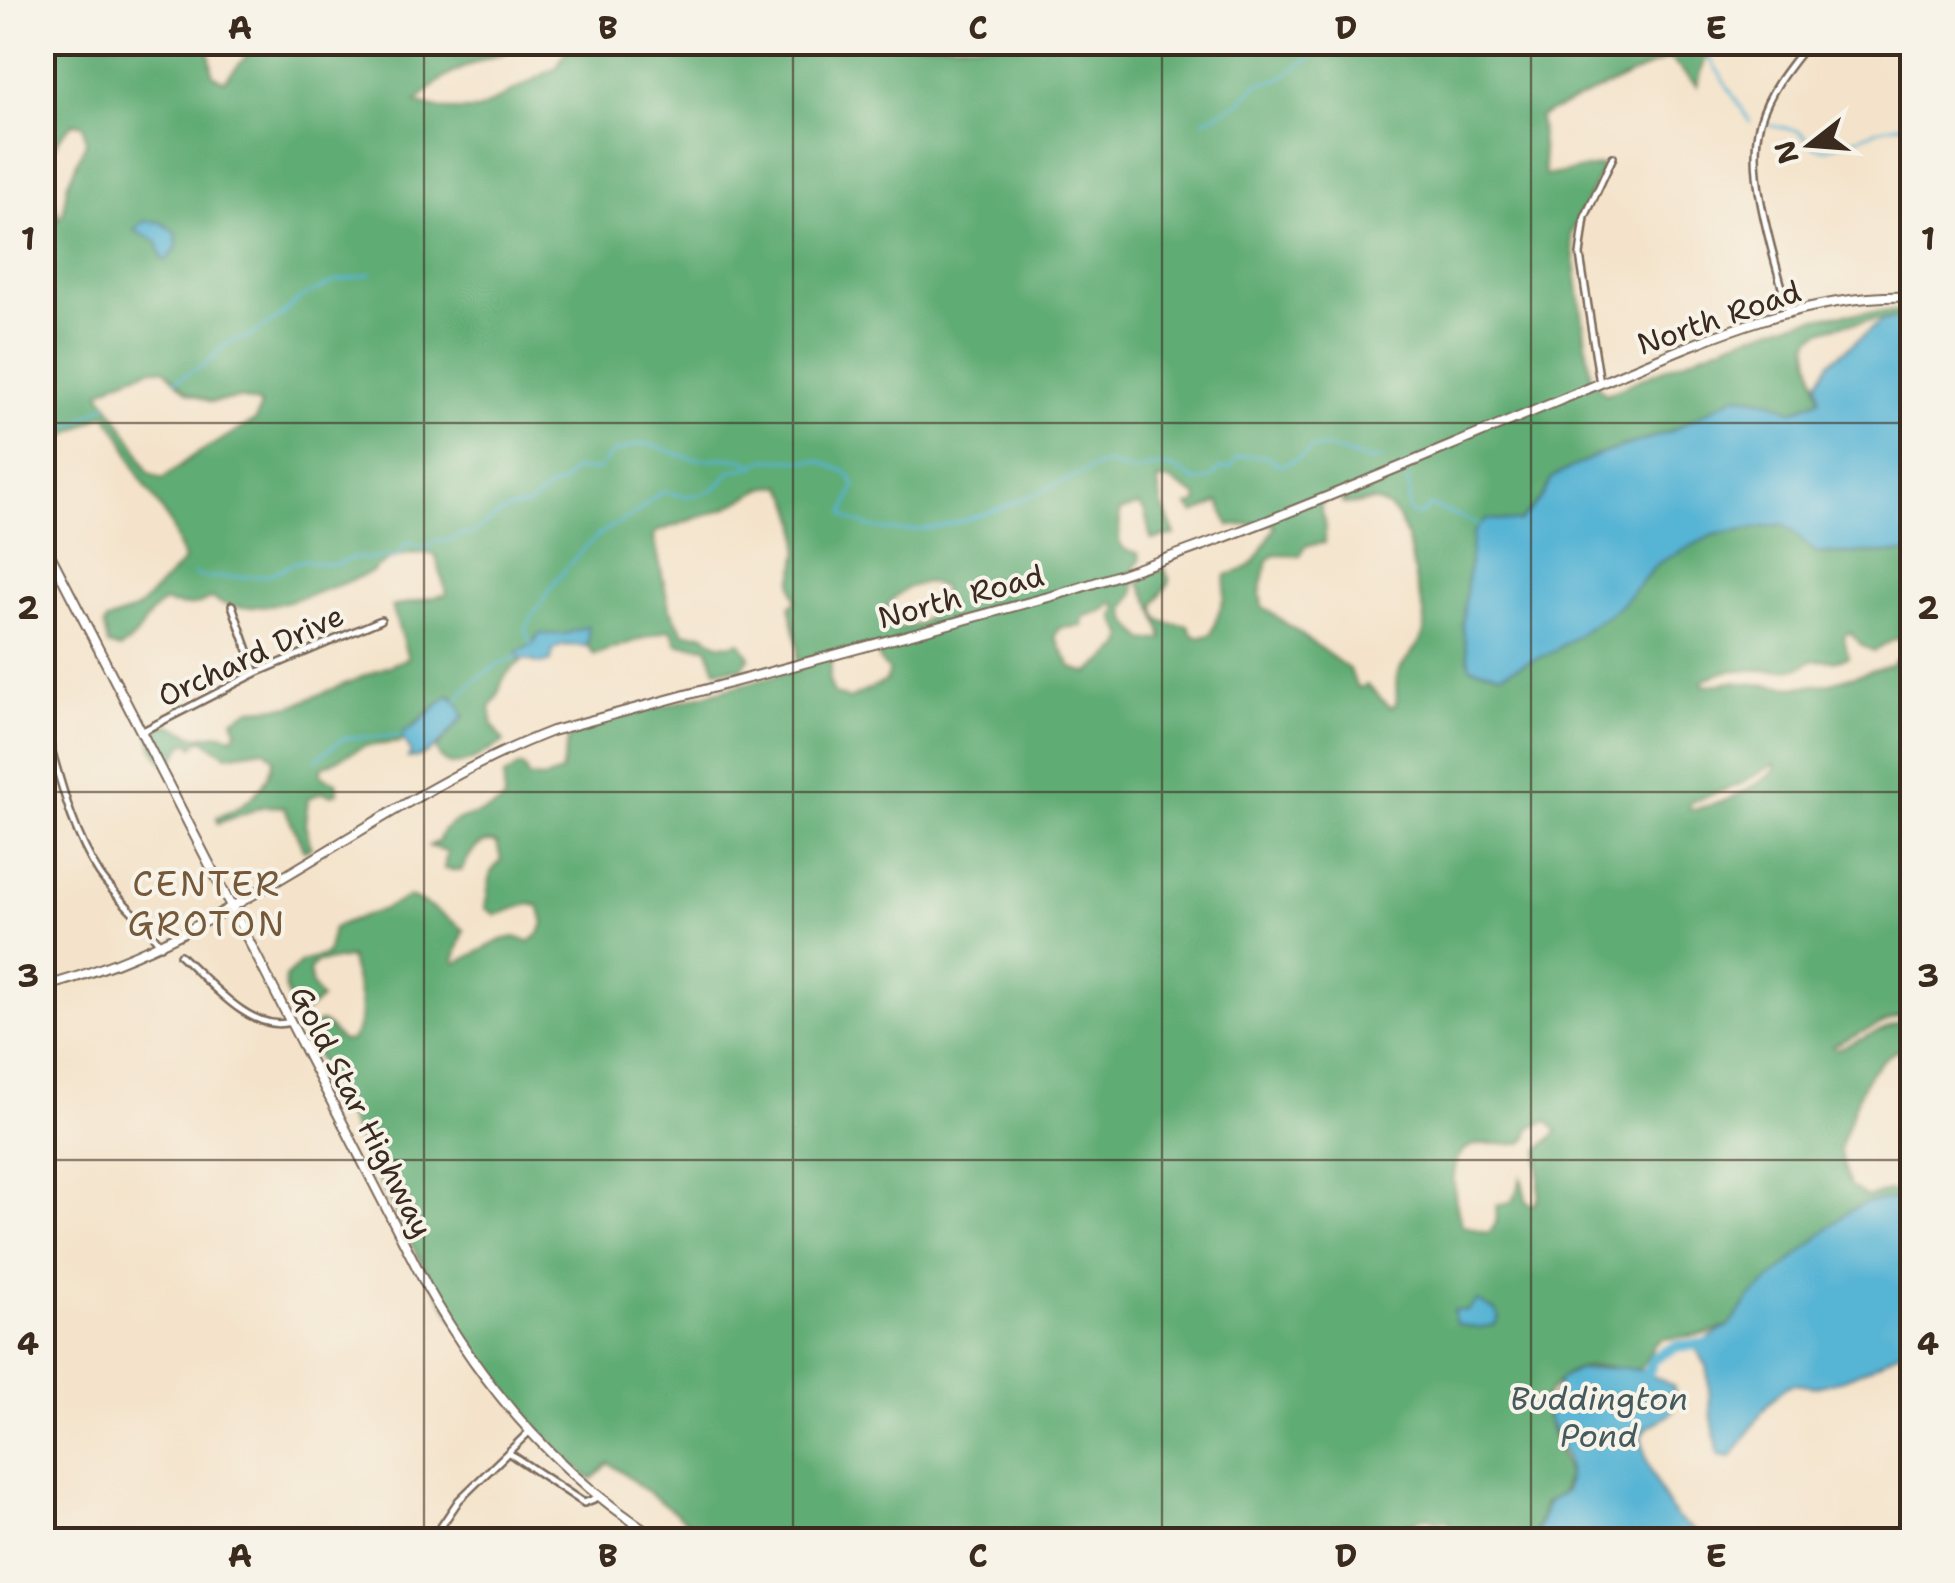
<svg xmlns="http://www.w3.org/2000/svg" width="1955" height="1583" font-family="'Shantell Sans',sans-serif">
<style>
.forest{fill:#60ac75;stroke:#4e6b4a;stroke-width:2.5;fill-rule:evenodd}
.water{fill:#56b4d4;stroke:#486f79;stroke-width:2.5}
.lines{fill:none;stroke-linecap:round;stroke-linejoin:round}
.stream{stroke:#56b4d4;stroke-width:2.5}
.river{stroke:#56b4d4;stroke-width:11}
.street-casing{stroke:#7c6b5a;stroke-width:10}
.secondary-casing{stroke:#7c6b5a;stroke-width:12}
.street{stroke:#fff;stroke-width:5}
.secondary{stroke:#fff;stroke-width:8}
.grid{fill:none;stroke:#3b2a1e;stroke-width:2.5;stroke-opacity:0.55}
.labels{text-anchor:middle;stroke-width:8;stroke-linejoin:round;paint-order:stroke}
.street-label{font-size:30px;fill:#3b2a1e;stroke:#f7f3e8}
.water-label{font-size:32px;font-style:italic;fill:#445a5e;stroke:#f7f3e8}
.quarter-label{font-size:35px;letter-spacing:2.5px;fill:#75593a;stroke:#f7f3e8}
.neatline{fill:none;stroke:#3b2a1e;stroke-width:4}
.grid-label{font-size:32px;text-anchor:middle;font-weight:bold;fill:#3b2a1e}
</style>
<rect width="100%" height="100%" fill="#f7f3e8"/>
<filter id="ink" filterUnits="userSpaceOnUse"><feTurbulence type="fractalNoise" baseFrequency=".01" numOctaves="2"/><feDisplacementMap in="SourceGraphic" scale="20" xChannelSelector="R" yChannelSelector="G"/><feConvolveMatrix kernelMatrix="1 2 1 2 8 2 1 2 1" color-interpolation-filters="sRGB"/></filter>
<filter id="wash" filterUnits="userSpaceOnUse"><feTurbulence type="fractalNoise" baseFrequency=".0048" numOctaves="4" result="noise"/><feDisplacementMap in="SourceGraphic" scale="40" xChannelSelector="R" yChannelSelector="G"/><feGaussianBlur stdDeviation="2.25" result="paint"/><feColorMatrix in="noise" values="0 0 0 0 0 0 0 0 0 0 0 0 0 0 0 0 0 1.4 0 .05"/><feComposite in="paint" operator="in"/></filter>
<g filter="url(#wash)">
<rect width="100%" height="100%" fill="#f4e3ca"/>
<path class="forest" d="M43,43H208L213,75L224,81L258,43H539C506,52 468,62 440,81C431,87 425,96 415,102L446,110H478L557,67L570,43H1721L1705,60L1697,86L1669,58L1539,117L1545,176L1604,165L1571,235L1591,378L1606,394C1675,365 1752,327 1827,316C1855,312 1884,312 1912,310V316C1891,320 1812,321 1809,344C1808,360 1818,382 1820,399L1793,412L1772,401L1738,395L1669,432L1593,457L1552,478L1542,497L1519,522L1469,564L1470,579L1620,606L1657,564L1713,535L1783,524L1817,553H1912V638L1895,639L1874,651L1863,646L1850,632L1844,637L1848,657L1834,661L1811,660C1790,683 1737,656 1702,682L1704,686L1732,682L1795,687L1827,684L1891,665L1912,643V1005L1905,1013L1832,1046L1836,1049L1845,1046L1912,1017V1050L1909,1047L1897,1050L1883,1060L1869,1075L1860,1092L1839,1149L1850,1186L1868,1197L1888,1191L1908,1195L1907,1204L1778,1274L1751,1297L1730,1325L1708,1334L1663,1339L1655,1344L1640,1370C1591,1367 1570,1355 1542,1403L1568,1474L1562,1493L1545,1503L1533,1540H1450L1449,1520L1438,1522L1425,1517L1406,1526L1400,1540H712L609,1463L591,1480C562,1454 534,1428 510,1398C427,1296 367,1153 307,1036L308,1029L320,1022L325,1024L342,1041L351,1040C371,1014 355,986 350,958L317,962L309,970L312,986L321,999L305,1012C291,1006 284,994 285,978L301,962L327,954L333,928C352,918 374,915 394,904C396,904 407,898 409,897C415,897 458,924 464,930L454,961L457,963L501,940L515,937L529,942L538,935L544,924L539,906L529,904L496,915L485,908L491,872L501,860L497,843C477,837 469,856 461,871L444,869L447,852L429,846L439,841C443,814 486,818 504,801V776L518,767H524L528,777L543,779L561,772L568,740L579,729L796,670L798,648L790,606L796,600C789,575 793,584 797,562C802,534 797,507 782,485L764,488L726,508L656,532L654,537L669,607L684,633L705,634C715,646 726,647 740,642L750,657L742,668L716,670L707,647L677,644L671,629L594,655L588,646V626L566,634L536,637L533,645L519,651L518,658L522,661C492,682 507,687 490,708L493,725L504,742C482,754 449,782 436,749L464,716L454,696L449,695L405,732L401,742L365,746L321,768V776L336,782L338,792L332,795L322,792L308,799L305,824L311,848L304,850L284,807L264,806L218,823L217,817C244,808 269,788 274,758L264,749L227,755L202,739L193,747L190,742L184,744L172,761L163,762L154,750L150,733L168,724L197,737L221,734L233,737L237,730L233,719L251,709L292,706L408,658L392,607L447,594L435,555C415,549 387,557 372,572C336,586 246,625 212,598C196,608 182,607 164,602C141,617 147,632 120,649L108,645L104,625L107,621L137,609L184,561L171,524L139,476L121,436L105,414L43,448ZM73,123L83,125L86,142L67,185L63,214L56,221L58,213C43,180 45,148 73,123ZM150,369H164L187,392L211,402L240,398L261,404L256,420L195,455L162,479L148,472L136,446L100,392L118,381ZM1157,480L1171,481L1198,497L1197,503L1188,506L1194,513L1219,502L1229,526L1272,523L1275,527C1258,553 1261,568 1226,575L1224,598L1211,634L1199,638L1191,633L1188,626C1173,621 1154,628 1155,604L1170,581L1164,569L1144,574L1139,582C1149,598 1159,620 1163,639L1145,641L1128,622L1125,609L1134,593L1135,567L1140,560L1138,553L1125,550L1119,542L1120,511L1139,505L1145,512L1151,540L1175,535L1162,505ZM1349,492L1342,503C1355,508 1367,498 1380,503C1407,513 1411,555 1415,579C1418,594 1426,610 1425,626C1423,646 1406,655 1398,673C1394,682 1398,693 1396,704L1391,708L1367,685L1361,688L1356,686L1350,670L1262,606L1260,593L1268,560L1275,555L1300,556L1305,546L1325,543V521L1320,506L1324,501ZM926,582L943,587V605L919,624L900,628L894,624L888,603L906,588ZM1111,604H1117L1118,607L1114,617L1124,636L1121,647L1089,673L1072,668L1055,637L1059,628L1082,626L1083,617L1105,610ZM877,647L880,661L889,671L886,681L849,699L834,694L829,681L832,658ZM1775,764V771C1751,790 1721,806 1690,809L1689,803L1738,785ZM1547,1121L1558,1131L1539,1150V1197L1534,1205L1527,1203L1521,1178L1513,1201L1496,1206C1497,1219 1498,1226 1487,1233L1462,1225C1454,1200 1442,1147 1481,1144C1495,1143 1508,1146 1522,1143L1528,1138L1530,1127Z"/>
<g class="water">
<path d="M144,221L161,222L176,233L177,248L167,260H163L157,242L134,230Z"/>
<path d="M1912,316V553H1817L1783,524L1713,535L1657,564L1620,606L1555,651L1501,674L1470,667L1462,626L1473,533L1486,519L1519,522L1542,497L1552,478L1593,457L1669,432L1738,395L1772,401L1793,411L1820,399L1818,382L1830,362L1881,321Z"/>
<path d="M588,626V646L562,645L553,651L551,661L542,664L518,658L517,652L533,645L539,634H566Z"/>
<path d="M449,695L461,707L463,718C446,734 433,759 408,758L411,753L402,737L403,732L415,726Z"/>
<path d="M1895,1199L1912,1201V1344C1883,1361 1854,1379 1820,1386C1807,1389 1795,1379 1783,1389C1761,1407 1749,1436 1731,1457L1719,1455L1711,1413L1707,1366L1695,1347L1730,1325L1751,1297L1846,1213L1865,1203Z"/>
<path d="M1477,1301L1496,1311L1499,1318L1494,1325L1476,1328L1456,1324L1453,1310L1467,1311Z"/>
<path d="M1617,1368L1640,1370L1673,1386C1687,1423 1650,1416 1643,1434C1638,1448 1664,1502 1674,1514C1684,1526 1701,1533 1714,1540H1535L1547,1503L1565,1492C1577,1456 1552,1439 1544,1404L1554,1395L1560,1379L1578,1370Z"/>
</g>
<g class="lines">
<g class="stream">
<path d="M1708,42L1709,57L1750,122"/>
<path d="M1203,121L1242,101L1257,84L1279,79L1335,42"/>
<path d="M1768,125L1799,131L1815,147L1826,149L1887,127L1912,122"/>
<path d="M175,381L204,365L229,342L251,336L281,316L299,299L336,281L371,274"/>
<path d="M42,437L79,422L107,404"/>
<path d="M1407,478L1410,494L1408,507L1411,513L1419,516L1431,506L1474,522L1480,527"/>
<path d="M194,574L206,578L266,576L302,560L335,565L355,557L366,559L398,557L406,543L427,548L435,542L452,540L461,534L470,535L506,510L530,505L549,488L563,483L573,470H598L613,452C625,451 633,443 644,444C664,445 679,459 699,459C717,460 739,453 754,465"/>
<path d="M532,645L525,630C544,596 568,560 599,535C611,525 628,521 640,510C649,502 653,496 665,491C690,501 715,496 730,471L755,466L766,459L819,461L846,472L855,484L844,515C911,562 1037,491 1105,463L1133,472C1158,463 1175,464 1195,482L1212,478L1220,469L1231,468L1237,457L1266,456L1280,466L1298,459L1313,448L1327,447L1366,460L1383,459"/>
<path d="M456,701C470,681 493,665 517,657"/>
<path d="M316,759L344,738L402,736"/>
</g>
<path class="river" d="M1644,1383L1654,1358L1677,1346L1710,1344"/>
</g>
</g>
<g filter="url(#ink)">
<g class="lines">
<defs>
<g id="street">
<path d="M1789,314C1776,260 1745,175 1760,122C1769,91 1789,67 1809,42"/>
<path d="M1600,384L1580,255L1585,217L1613,157"/>
<path d="M232,605L256,673"/>
<path d="M42,718C58,769 69,827 99,873C117,900 144,919 161,946"/>
<path d="M143,731L256,673L381,620"/>
<path d="M180,955C208,980 251,1034 290,1022"/>
<path d="M509,1453L584,1503L599,1497"/>
<path d="M432,1540L459,1500L529,1432"/>
</g>
<g id="secondary">
<path d="M42,539L427,1287C485,1390 560,1478 661,1540"/>
<path d="M42,987C229,939 374,800 552,731L1056,595C1228,543 1392,469 1558,401C1669,356 1790,292 1912,297"/>
</g>
</defs>
<use href="#street" class="street-casing"/>
<use href="#secondary" class="secondary-casing"/>
<use href="#street" class="street"/>
<use href="#secondary" class="secondary"/>
</g>
</g>
<path class="grid" d="M424,42V1540M793,42V1540M1162,42V1540M1531,42V1540M42,423H1912M42,792H1912M42,1160H1912"/>
<g class="labels">
<g class="street-label">
<text transform="translate(1719 318) rotate(-19)" y="10">North Road</text>
<text transform="translate(961 597) rotate(-15)" y="10">North Road</text>
<text transform="translate(251 656) rotate(-25)" y="10">Orchard Drive</text>
<text transform="translate(361 1112) rotate(63)" y="10">Gold Star Highway</text>
</g>
<g class="water-label">
<text x="1599" y="1410">Buddington<tspan x="1599" dy="37">Pond</tspan></text>
</g>
<g class="quarter-label">
<text x="207" y="896">CENTER<tspan x="207" dy="40">GROTON</tspan></text>
</g>
</g>
<rect width="1955" height="1583" fill="none" stroke="#f7f3e8" stroke-width="110"/>
<g transform="translate(1810 145) rotate(253)" stroke="#f7f3e8" stroke-width="8" paint-order="stroke">
<path d="M0-8L18 38L0 25L-18 38Z" fill="#3b2a1e"/>
<text y="-15" font-size="28" font-weight="bold" text-anchor="middle" fill="#3b2a1e">N</text>
</g>
<rect x="55" y="55" width="1845" height="1473" class="neatline"/>
<g class="grid-label">
<text x="240" y="39">A</text>
<text x="608" y="39">B</text>
<text x="978" y="39">C</text>
<text x="1346" y="39">D</text>
<text x="1716" y="39">E</text>
<text x="28" y="250">1</text>
<text x="1928" y="250">1</text>
<text x="28" y="619">2</text>
<text x="1928" y="619">2</text>
<text x="28" y="987">3</text>
<text x="1928" y="987">3</text>
<text x="28" y="1355">4</text>
<text x="1928" y="1355">4</text>
<text x="240" y="1567">A</text>
<text x="608" y="1567">B</text>
<text x="978" y="1567">C</text>
<text x="1346" y="1567">D</text>
<text x="1716" y="1567">E</text>
</g>
</svg>
